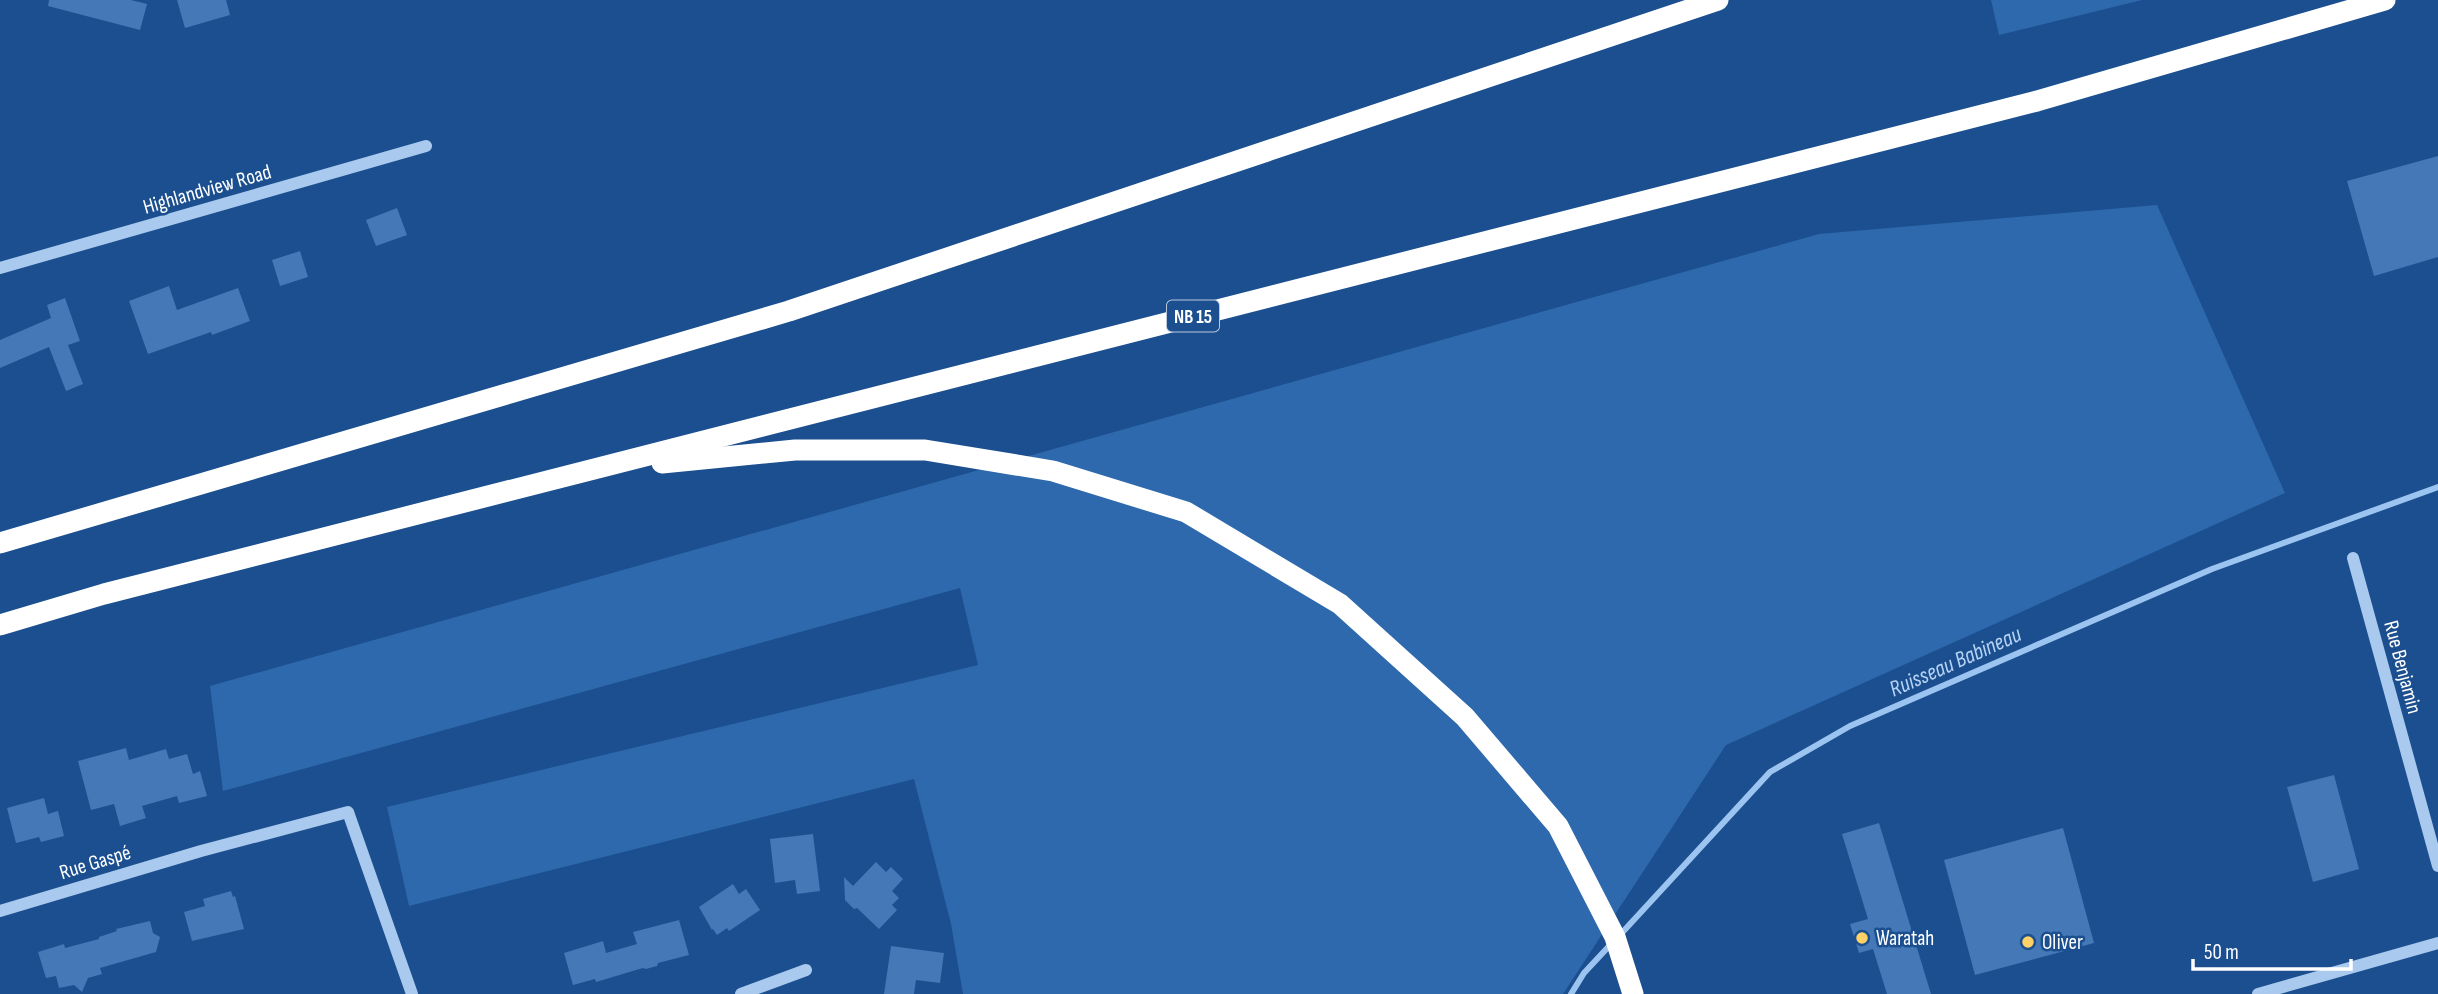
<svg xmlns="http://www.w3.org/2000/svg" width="2438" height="994" font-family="'Sofia Sans Condensed',sans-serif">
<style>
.green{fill:#2e69ad}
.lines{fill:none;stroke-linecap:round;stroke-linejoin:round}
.stream{stroke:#9cc4f0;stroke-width:6}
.building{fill:#4478b7}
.minor{stroke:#a9c9ee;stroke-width:12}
.highway{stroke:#fff;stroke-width:21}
.poi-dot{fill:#ffd166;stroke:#1b4f8f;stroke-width:2.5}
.labels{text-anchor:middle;stroke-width:5;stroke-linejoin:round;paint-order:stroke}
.shield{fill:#1b4f8f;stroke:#bbcadd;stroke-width:2}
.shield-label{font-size:19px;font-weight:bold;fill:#fff}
.street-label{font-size:21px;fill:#fff;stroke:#1b4f8f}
.poi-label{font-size:21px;fill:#fff;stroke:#1b4f8f;text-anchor:start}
.water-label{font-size:23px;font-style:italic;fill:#b5d3f5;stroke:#1b4f8f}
</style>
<rect width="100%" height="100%" fill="#1b4f8f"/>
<g class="green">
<path d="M1991,0H2142L1999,35Z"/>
<path d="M2157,205L2285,493L1726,745L1563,994H963L951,924L914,779L409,906L387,807L978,665L960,588L223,791L210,686L1819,234Z"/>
</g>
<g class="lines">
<g class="stream">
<path d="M1619,936L1770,772L1850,726L2212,569L2438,487"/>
<path d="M1571,994L1584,973L1611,944"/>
</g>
</g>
<g class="building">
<path d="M49,0H131L147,4L140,30L48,6Z"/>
<path d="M177,0H226L230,15L185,28Z"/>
<path d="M2438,156V257L2374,276L2347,181Z"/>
<path d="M397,208L407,235L376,246L366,220Z"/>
<path d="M300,251L308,277L280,286L272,260Z"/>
<path d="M169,286L177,310L238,288L250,321L212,335L211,332L148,354L129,301Z"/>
<path d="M65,298L80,341L68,345L83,384L66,391L49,347L0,368V340L51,318L47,305Z"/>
<path d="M126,748L129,760L166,749L169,759L187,754L193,774L200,771L207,796L179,803L177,796L142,806L146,818L120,826L114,804L91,810L78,761Z"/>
<path d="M2334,775L2359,869L2313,882L2287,787Z"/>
<path d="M44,798L48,814L58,811L64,836L41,842L39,837L16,843L7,808Z"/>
<path d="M1879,823L1931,994H1887L1873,949L1859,953L1850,924L1868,919L1842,834Z"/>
<path d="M2063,828L2094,943L1975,975L1944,860Z"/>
<path d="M813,834L820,891L797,894L795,880L775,883L770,839Z"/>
<path d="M876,862L886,872L891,867L903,879L892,891L899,898L892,905L897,910L879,929L857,908L854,909L845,900L844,877L853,886Z"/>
<path d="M733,884L739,894L746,889L760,910L729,931L727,928L717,935L713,929L712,930L699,907Z"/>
<path d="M231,891L233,897L235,896L244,929L192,941L184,912L205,906L203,899Z"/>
<path d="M679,920L689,955L658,963L657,966L646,969L643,968L596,982L595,979L573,985L564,953L603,941L606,953L637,944L633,932Z"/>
<path d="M150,921L153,933L160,937L156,952L100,968L102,974L88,978L82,992L74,985L59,988L56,976L46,978L38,952L64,944L65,948L99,939V937L117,931L116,929Z"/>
<path d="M891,946L944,953L940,983L916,980L914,994H884Z"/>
</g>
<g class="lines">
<g class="minor">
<path d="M0,268L426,146"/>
<path d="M2353,558L2438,866"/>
<path d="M0,911L201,851L348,812L412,994"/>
<path d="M741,994L806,970"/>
<path d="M2258,994L2438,943"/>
</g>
<g class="highway">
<path d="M662,463L795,450H925L1053,471L1186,512L1340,604L1465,717L1558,826L1615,937L1633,994"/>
<path d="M0,543L789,311L1718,0"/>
<path d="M0,625L104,594L2037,101L2385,0"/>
</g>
</g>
<g class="poi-dot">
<circle cx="1862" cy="938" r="7"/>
<circle cx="2028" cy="942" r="7"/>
</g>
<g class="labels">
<rect class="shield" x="1167" y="300.5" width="52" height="31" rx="5"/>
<g class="shield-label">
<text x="1193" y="323">NB 15</text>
</g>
<g class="street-label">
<text transform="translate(207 189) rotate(-16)" y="7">Highlandview Road</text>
<text transform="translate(2403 667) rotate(75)" y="7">Rue Benjamin</text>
<text transform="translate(95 862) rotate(-17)" y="7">Rue Gaspé</text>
</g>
<g class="poi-label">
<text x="1876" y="945">Waratah</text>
<text x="2042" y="949">Oliver</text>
</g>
<g class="water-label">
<text transform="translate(1955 661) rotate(-24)" y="8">Ruisseau Babineau</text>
</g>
</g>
<path d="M2193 959v10h158v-10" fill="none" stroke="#ffffff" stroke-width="3.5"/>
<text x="2204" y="959" font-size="21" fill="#ffffff" stroke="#1b4f8f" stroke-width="5" paint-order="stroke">50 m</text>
</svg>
